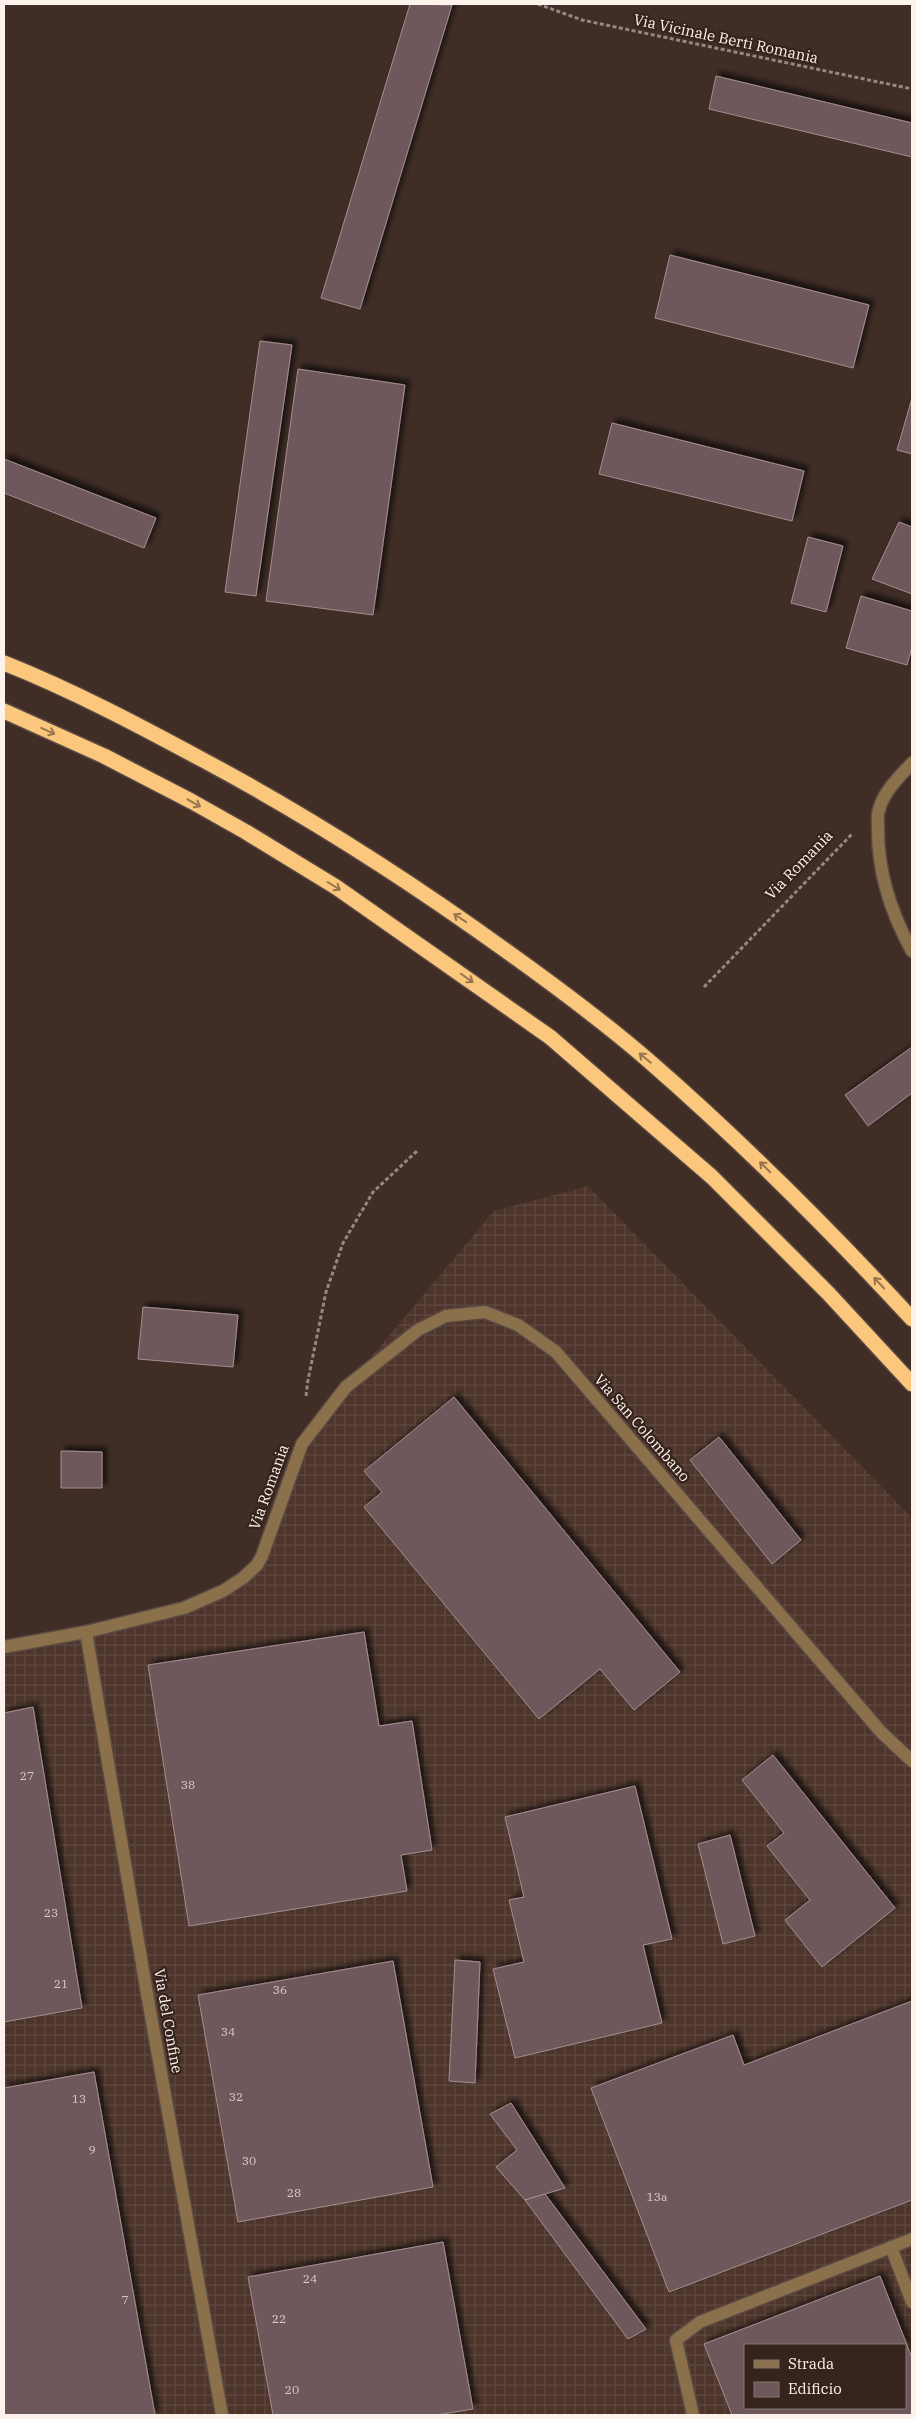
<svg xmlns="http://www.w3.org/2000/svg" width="916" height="2419" font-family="'IBM Plex Serif',serif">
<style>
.industrial{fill:url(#industrial-grid);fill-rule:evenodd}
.building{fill:#6e585b;stroke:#a58d90;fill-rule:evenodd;filter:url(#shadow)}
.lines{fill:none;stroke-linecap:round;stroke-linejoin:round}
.lane-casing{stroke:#5a4942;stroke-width:15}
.street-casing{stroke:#5a4942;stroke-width:15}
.highway-casing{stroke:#5a4942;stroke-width:18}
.path{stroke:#968781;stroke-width:3;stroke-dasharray:4 2.5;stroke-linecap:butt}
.lane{stroke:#8a704b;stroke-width:12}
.street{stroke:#8a704b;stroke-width:12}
.highway{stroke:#fac77c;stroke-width:15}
.oneway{stroke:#98754c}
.labels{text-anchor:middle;stroke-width:4.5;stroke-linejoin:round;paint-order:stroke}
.number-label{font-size:12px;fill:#daccc8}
.street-label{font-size:15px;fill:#fef2ed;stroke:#35231c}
</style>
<defs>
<pattern id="industrial-grid" width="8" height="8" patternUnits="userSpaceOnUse" patternTransform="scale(1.25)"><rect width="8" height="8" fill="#4d352b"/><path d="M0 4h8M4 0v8" fill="none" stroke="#5f4940"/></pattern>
<filter id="shadow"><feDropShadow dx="4.5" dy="-4.5" stdDeviation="2.5" flood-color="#0009"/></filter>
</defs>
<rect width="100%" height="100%" fill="#3f2d26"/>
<path class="industrial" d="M588,1186L912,1518V2415H4V1647L184,1608L252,1570L302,1444L346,1387L494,1211ZM745,2345H905V2408H745Z"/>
<g class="building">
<path d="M410,4L452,5L360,309L321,298Z"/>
<path d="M716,76L912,123V157L709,109Z"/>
<path d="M670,255L869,305L853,368L655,318Z"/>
<path d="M260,341L292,345L256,596L225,592Z"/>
<path d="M298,369L405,385L373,615L266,601Z"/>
<path d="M912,398V454L897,450Z"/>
<path d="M612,423L804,471L792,521L599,474Z"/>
<path d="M4,459L156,518L144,548L4,493Z"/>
<path d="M899,522L912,527V594L872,579Z"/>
<path d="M808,537L843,546L826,612L791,603Z"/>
<path d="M861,596L912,611V647L907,665L846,648Z"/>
<path d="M912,1047V1093L868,1126L845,1095Z"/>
<path d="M143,1307L238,1315L233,1367L138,1359Z"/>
<path d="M454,1397L680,1672L634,1710L600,1669L539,1719L364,1507L382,1492L364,1471Z"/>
<path d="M719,1437L801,1540L772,1564L690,1460Z"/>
<path d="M61,1451L102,1452V1488H61Z"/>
<path d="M364,1632L379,1726L412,1721L432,1850L401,1855L407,1891L189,1926L148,1665Z"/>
<path d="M33,1707L82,2008L4,2022V1713Z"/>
<path d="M773,1755L895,1908L822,1967L785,1920L810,1900L767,1846L784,1833L742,1780Z"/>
<path d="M635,1786L672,1939L643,1945L662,2023L515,2058L493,1969L524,1962L509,1900L524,1897L505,1817Z"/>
<path d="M730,1835L755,1936L723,1944L698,1844Z"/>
<path d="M455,1960L480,1962L475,2083L449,2081Z"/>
<path d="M393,1961L433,2187L238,2222L198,1995Z"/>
<path d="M912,2001V2200L669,2292L591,2088L733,2035L744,2065Z"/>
<path d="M94,2072L155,2415H4V2088Z"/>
<path d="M511,2103L565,2188L525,2200L496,2167L517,2150L490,2114Z"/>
<path d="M545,2194L646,2329L628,2339L525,2200Z"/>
<path d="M443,2242L473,2409L437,2415H273L248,2277Z"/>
<path d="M880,2276L912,2358V2415H732L704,2344ZM745,2345H905V2408H745Z"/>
</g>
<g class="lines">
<defs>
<g id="lane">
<path d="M891,2247L912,2302"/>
<path d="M693,2415L676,2340L700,2322L912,2239"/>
</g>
<g id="street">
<path d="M912,763C900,776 883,792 879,810C877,814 878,821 878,825C877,869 891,913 912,951"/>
<path d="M86,1632L146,1988L222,2415"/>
<path d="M4,1647L86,1632L184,1608L223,1591L243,1578L257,1565L262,1556L302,1444L346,1387L418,1330L446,1316L485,1312L518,1325L556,1352L881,1732L912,1761"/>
</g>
<g id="highway">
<path d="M4,663C72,690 138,725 203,760C308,816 408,880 505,950C554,985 603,1021 649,1061C742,1142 829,1229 912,1319"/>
<path d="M4,711L104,756L191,801L246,832L336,887L550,1037L712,1177L828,1293L912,1384"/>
</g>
</defs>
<use href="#lane" class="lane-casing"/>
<use href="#street" class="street-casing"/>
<use href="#highway" class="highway-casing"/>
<g class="path">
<path d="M538,4L582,20L912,89"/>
<path d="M704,987L852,834"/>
<path d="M306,1396L308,1380L326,1292L343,1243L373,1192L417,1151"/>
</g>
<use href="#lane" class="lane"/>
<use href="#street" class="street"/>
<use href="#highway" class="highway"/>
</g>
<defs><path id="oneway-shaft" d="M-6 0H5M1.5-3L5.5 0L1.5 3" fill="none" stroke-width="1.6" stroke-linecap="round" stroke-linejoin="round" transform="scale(1.25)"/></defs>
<g class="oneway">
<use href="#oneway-shaft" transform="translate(48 731) rotate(24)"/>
<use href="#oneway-shaft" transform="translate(194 803) rotate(29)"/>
<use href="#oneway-shaft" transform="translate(334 886) rotate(32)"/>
<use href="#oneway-shaft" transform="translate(460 918) rotate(-146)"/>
<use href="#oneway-shaft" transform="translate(467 978) rotate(35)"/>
<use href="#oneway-shaft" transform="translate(645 1058) rotate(-140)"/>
<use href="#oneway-shaft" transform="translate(765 1167) rotate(-135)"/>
<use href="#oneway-shaft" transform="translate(879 1283) rotate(-133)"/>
</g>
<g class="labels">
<g class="number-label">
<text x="27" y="1780">27</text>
<text x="188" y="1789">38</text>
<text x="51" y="1917">23</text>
<text x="61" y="1988">21</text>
<text x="280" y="1994">36</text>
<text x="228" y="2036">34</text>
<text x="236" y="2101">32</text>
<text x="79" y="2103">13</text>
<text x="92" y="2154">9</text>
<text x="249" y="2165">30</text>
<text x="294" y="2197">28</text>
<text x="657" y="2201">13a</text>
<text x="310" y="2283">24</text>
<text x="125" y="2304">7</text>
<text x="279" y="2323">22</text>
<text x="292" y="2394">20</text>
</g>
<g class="street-label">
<text transform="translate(726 39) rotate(12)" y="5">Via Vicinale Berti Romania</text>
<text transform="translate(799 865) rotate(-46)" y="5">Via Romania</text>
<text transform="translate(642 1428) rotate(49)" y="5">Via San Colombano</text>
<text transform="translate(269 1487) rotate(-70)" y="5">Via Romania</text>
<text transform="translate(168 2021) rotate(80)" y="5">Via del Confine</text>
</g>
</g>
<rect width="916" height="2419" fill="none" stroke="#fef2ed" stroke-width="10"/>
<rect x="744" y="2344" width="162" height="65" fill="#35231c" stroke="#857670"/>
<rect x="754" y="2360" width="25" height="8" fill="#8a704b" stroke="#857670"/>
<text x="788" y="2369" font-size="15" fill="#fef2ed">Strada</text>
<rect x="754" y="2382" width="25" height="15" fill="#6e585b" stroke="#857670"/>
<text x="788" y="2394" font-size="15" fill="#fef2ed">Edificio</text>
</svg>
